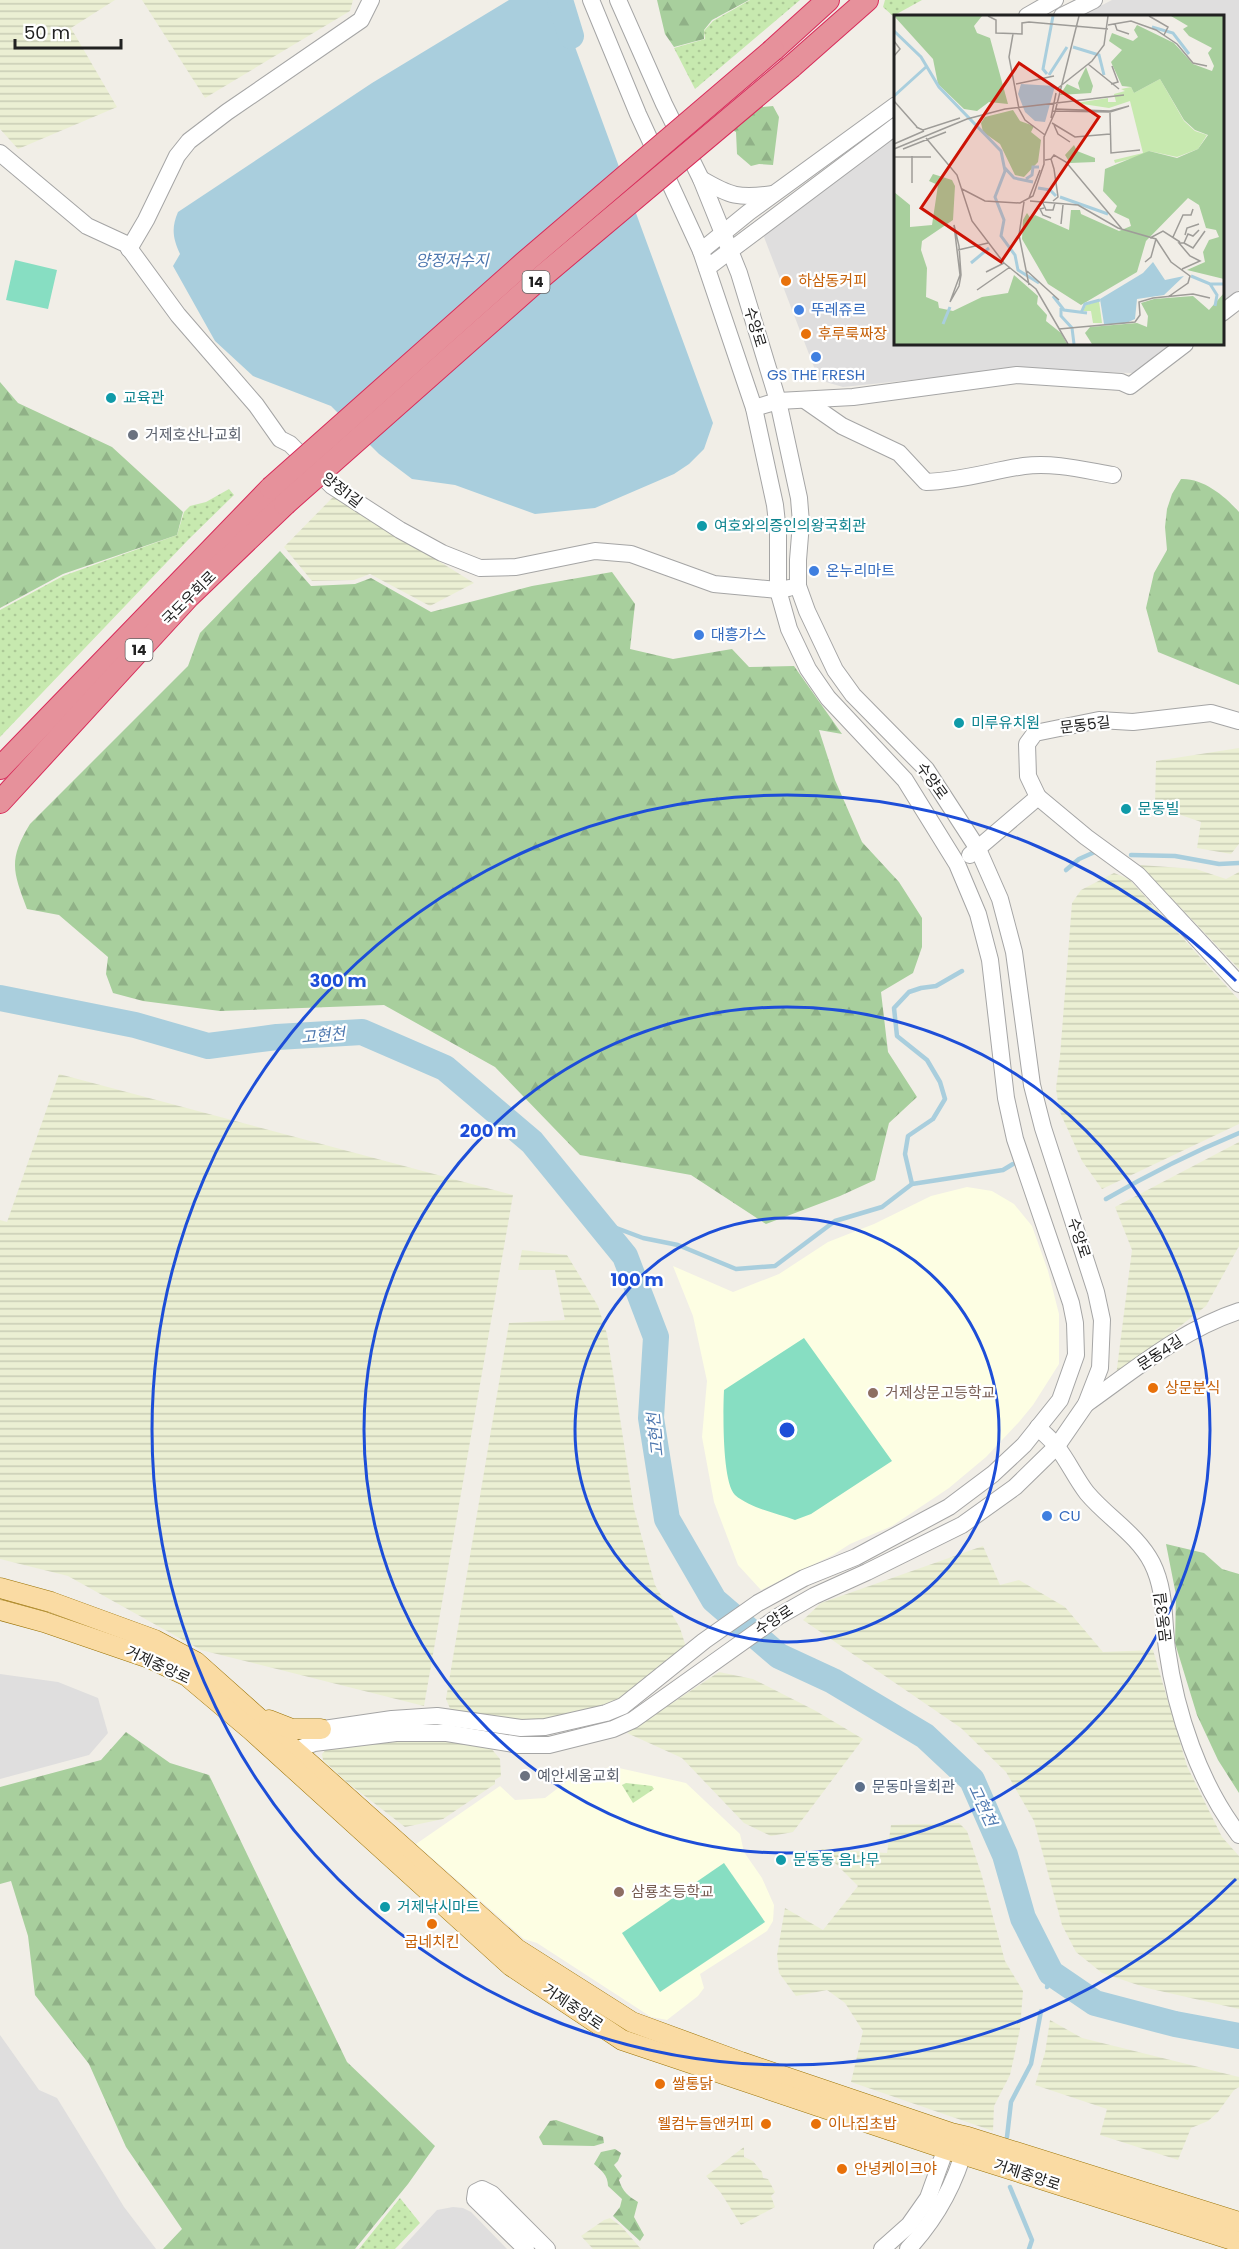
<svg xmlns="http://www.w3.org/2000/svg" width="1239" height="2249" font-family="Poppins,'Noto Sans KR',sans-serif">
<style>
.residential{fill:#dfdede}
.education{fill:#fdfee3}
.farmland{fill:url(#farmland-rules)}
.grass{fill:url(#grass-dots)}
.forest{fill:url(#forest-firs)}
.pitch{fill:#87dec2}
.water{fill:#a9cedd}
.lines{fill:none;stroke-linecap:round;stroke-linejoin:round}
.stream{stroke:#a9cedd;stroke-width:4.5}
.river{stroke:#a9cedd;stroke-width:26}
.minor-casing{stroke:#a5a5a5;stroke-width:18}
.major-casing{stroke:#9a7203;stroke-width:21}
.highway-casing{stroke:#d82b5a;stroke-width:24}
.minor{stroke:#fff;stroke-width:16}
.major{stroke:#fadba3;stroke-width:20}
.highway{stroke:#e6919b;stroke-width:22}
.highway-bridge-casing{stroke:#d82b5a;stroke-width:24;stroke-linecap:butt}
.highway-bridge{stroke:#e6919b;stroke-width:22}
.ring{fill:none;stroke:#1d4ed8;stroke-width:3}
.food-dot{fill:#e8710a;stroke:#fff;stroke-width:2}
.shop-dot{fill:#3f7fe0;stroke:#fff;stroke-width:2}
.culture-dot{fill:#0f9aa8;stroke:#fff;stroke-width:2}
.worship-dot{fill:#6b7280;stroke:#fff;stroke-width:2}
.education-dot{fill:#8d6e63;stroke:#fff;stroke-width:2}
.service-dot{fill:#5c6f8a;stroke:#fff;stroke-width:2}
.labels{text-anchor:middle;stroke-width:4.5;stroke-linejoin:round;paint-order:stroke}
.shield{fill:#fff;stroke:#646464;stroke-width:1.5}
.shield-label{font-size:14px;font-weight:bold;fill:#212121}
.food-label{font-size:15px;fill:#c56008;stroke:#fff;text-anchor:start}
.shop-label{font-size:15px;fill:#366cbe;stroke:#fff;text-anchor:start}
.street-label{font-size:15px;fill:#212121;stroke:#fff}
.culture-label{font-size:15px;fill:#0d838f;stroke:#fff;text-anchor:start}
.worship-label{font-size:15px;fill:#5b616d;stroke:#fff;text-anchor:start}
.education-label{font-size:15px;fill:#785e54;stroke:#fff;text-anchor:start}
.service-label{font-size:15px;fill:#4e5e75;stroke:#fff;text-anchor:start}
.water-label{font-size:16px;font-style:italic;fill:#4e78af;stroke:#fff}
.inset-river{fill:none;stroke:#a9cedd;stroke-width:3}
.inset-road{fill:none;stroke:#9e9c98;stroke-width:1.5}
.view{fill:#cd1204;fill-opacity:0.15;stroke:#cd1204;stroke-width:3}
.inset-edge{fill:none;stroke:#212121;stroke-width:3}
.centre{fill:#1d4ed8;stroke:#fff;stroke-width:3}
.ring-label{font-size:18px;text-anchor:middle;font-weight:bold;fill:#1d4ed8;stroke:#fff;stroke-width:4.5;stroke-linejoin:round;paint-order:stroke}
</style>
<defs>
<pattern id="farmland-rules" width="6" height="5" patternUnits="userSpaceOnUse" patternTransform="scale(1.5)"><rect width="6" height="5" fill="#ebefd3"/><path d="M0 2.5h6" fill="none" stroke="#c9cdb5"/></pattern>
<pattern id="grass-dots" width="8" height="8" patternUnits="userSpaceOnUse" patternTransform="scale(1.5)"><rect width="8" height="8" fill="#c7e9af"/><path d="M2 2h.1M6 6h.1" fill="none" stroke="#abc896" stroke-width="1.8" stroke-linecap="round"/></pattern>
<pattern id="forest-firs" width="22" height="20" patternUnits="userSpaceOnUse" patternTransform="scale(1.5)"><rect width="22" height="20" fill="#a8cf9d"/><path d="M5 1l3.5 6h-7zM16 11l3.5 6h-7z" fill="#90b187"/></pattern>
</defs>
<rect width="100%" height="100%" fill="#f1eee7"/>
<g class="residential">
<path d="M1112,0H1239V290L1223,303L1222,16H1081Z"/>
<path d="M895,133L896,344H1174L1146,366L1133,373L1008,370L843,387L819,380L764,237L766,233Z"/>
<path d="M0,1674L58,1682L98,1698L108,1733L89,1755L0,1779Z"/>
<path d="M0,2035L39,2090L57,2098L124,2207L156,2249H0Z"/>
<path d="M453,2207L463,2208L471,2212L507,2249H401L437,2210Z"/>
</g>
<g class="education">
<path d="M967,1187L992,1191L1014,1204L1032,1226L1048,1271L1059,1314V1364L1033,1405L1019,1422L986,1457L949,1488L892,1526L850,1544L833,1555L761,1590L738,1565L714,1502L702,1437L707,1381L693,1316L673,1266L733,1292L779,1274L828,1242L874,1224L931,1196Z"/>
<path d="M610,1766L686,1783L740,1834L744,1852L762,1878L774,1905L773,1921L767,1931L700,1974L704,1988L698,1996L667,2020L651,2017L537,1943L524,1939L416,1844L500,1786L515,1800L545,1798L570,1779L586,1781Z"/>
</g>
<g class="farmland">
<path d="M0,0H115L71,28L117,107L18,149L0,129Z"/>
<path d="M142,0H353L350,11L205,98Z"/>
<path d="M334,496L474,583L430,606L370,574L354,580L312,581L284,547Z"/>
<path d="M1239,748V844L1231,854L1197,848L1201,822L1155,806L1156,761Z"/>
<path d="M1140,865L1196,869L1226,879L1239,872V969Z"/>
<path d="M1114,873L1129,879L1239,1000V1124L1102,1189L1082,1161L1059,1110L1056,1088L1060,1056L1072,903L1081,890Z"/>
<path d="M59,1074L513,1195L424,1706L201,1650L68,1576L0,1559V1220L7,1222Z"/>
<path d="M1239,1142V1246L1206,1306L1116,1376L1132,1250L1115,1207Z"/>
<path d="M522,1250L567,1255L598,1306L607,1334L634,1509L655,1585L680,1628L686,1647L612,1705L521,1725L452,1713L446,1699L509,1323L565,1320L555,1270H518Z"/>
<path d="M983,1546L1000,1585L1019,1580L1065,1607L1103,1652L1153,1650L1187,1766L1222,1837L1239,1856V2009L1147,1988L1102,1973L1076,1952L1062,1925L1034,1821L1006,1772L961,1728L803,1620L821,1603Z"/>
<path d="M719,1672L753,1679L816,1711L863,1739L793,1832L771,1836L744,1823L682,1758L627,1733Z"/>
<path d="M437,1739L490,1747L500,1759L501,1776L495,1780V1784L443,1819L405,1827L348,1783L323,1760L322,1754L329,1746Z"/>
<path d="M959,1823L967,1831L981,1873L1005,1961L1023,1991L1020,2029L1010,2075L994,2106L993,2131L851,2082L863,2031L845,2003L827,1990L796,1996L779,1973L777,1955L785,1908L823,1930L858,1886L821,1849L887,1853L891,1825Z"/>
<path d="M1050,2020L1082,2038L1239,2077V2087L1234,2090L1218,2112L1208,2121L1191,2128L1178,2160L1100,2135L1107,2109L1035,2085L1045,2053Z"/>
<path d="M744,2147V2157L753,2161L762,2172L763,2178L768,2179L775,2192L771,2196L775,2207L741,2225L721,2193L706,2176Z"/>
<path d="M610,2218L621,2226L641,2249H593L581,2236L604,2220Z"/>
</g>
<g class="grass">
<path d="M750,0H800L695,89L674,48L705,39L704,31L713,21Z"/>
<path d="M885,0H922L893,16L883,7Z"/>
<path d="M229,489L234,495L188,540L0,737V610L63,576L177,535L184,512L190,506L206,502Z"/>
<path d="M626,1783L652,1786L654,1789L633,1803L622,1785Z"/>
<path d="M400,2198L420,2223L395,2249H359Z"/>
</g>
<g class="forest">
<path d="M657,0H749L712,20L704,30V39L674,47L665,34Z"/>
<path d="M757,102L763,107L773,106L779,117L773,165L759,164L751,166L737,154L736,132L730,129Z"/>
<path d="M0,382L18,403L112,447L183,512L177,535L63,574L0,608Z"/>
<path d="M1181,479C1203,478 1225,496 1239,512V685L1158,652L1146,608L1154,573L1167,550L1165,527L1167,509L1172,494Z"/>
<path d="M280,551L311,586L355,584L371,578L431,612L532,586L612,572L635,604L630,649L673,659L732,649L749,667L794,666L842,734L819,730L835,780L862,842L899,882L922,918V947L913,973L881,992L888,1052L917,1097L889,1123L875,1180L840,1196L766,1224L691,1175L580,1155L495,1067L384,1005L220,1011L143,1001L113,993L106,974L108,957L59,915L27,909C13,872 8,860 30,824L188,666L200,633Z"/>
<path d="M1166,1544L1204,1553L1222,1569L1239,1574V1793L1218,1760L1197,1715L1175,1643L1176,1595Z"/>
<path d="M126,1732L170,1763L209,1775L347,2062L435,2146L408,2184L355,2249H163L182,2229L126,2147L89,2064L35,1995L28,1936L11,1881L0,1884V1787L101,1760Z"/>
<path d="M556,2120L603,2137L604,2143L594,2146L543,2145L539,2137L550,2121Z"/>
<path d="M615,2149L621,2153L618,2161L614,2165L622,2176L619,2180C623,2192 628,2196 638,2202L634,2217L644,2235L640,2241L613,2216L620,2207L622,2199L608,2186C608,2175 601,2170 594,2164L601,2152Z"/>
</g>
<g class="pitch">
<path d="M15,260L57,270L48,309L6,300Z"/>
<path d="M804,1338L892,1461L811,1514L795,1520C776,1513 750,1508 735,1495C722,1482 723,1411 724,1390Z"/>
<path d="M724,1863L765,1922L660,1992L622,1933Z"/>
</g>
<path class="water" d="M509,0H551L571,36L713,423L704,449L689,464L674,474L595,508L535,514L455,485L412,479L379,454L331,406L253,376L215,341L173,266L180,254C173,239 171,228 178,212L372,83Z"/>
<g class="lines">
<g class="stream">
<path d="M1131,855L1175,856L1219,864L1239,863"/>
<path d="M1066,870L1079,859L1097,851"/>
<path d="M912,1184L905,1154L908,1136L933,1119L945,1099L940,1082L927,1060L897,1036L894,1008L909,992L921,988L936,986L962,971"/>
<path d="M1106,1199C1149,1174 1193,1152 1239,1133"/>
<path d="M595,1220L643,1238L678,1245L736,1269L775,1266L835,1221L882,1207L912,1184L1003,1170L1013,1164"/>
<path d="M1047,1987L1051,1973"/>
<path d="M1007,2137L1011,2102L1031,2064L1041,2011"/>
<path d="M1010,2187L1032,2240L1029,2249"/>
</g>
<g class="river">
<path d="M560,0L571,36"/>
<path d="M0,998L135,1025L208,1046L277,1037L362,1032L445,1068L532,1142L625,1256L656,1337L651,1418L667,1519L714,1600L779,1656L833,1681L925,1736L972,1780L1005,1855L1023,1918L1051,1973L1095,2003L1175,2024L1239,2036"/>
</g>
<defs>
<g id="minor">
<path d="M1027,16L1055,0"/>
<path d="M1062,16L1094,0"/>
<path d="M0,153L87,226L126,244L178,315L256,405L280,439L290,444L332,486L400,530L442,553L480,568L516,567L595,551L631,554L714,584L778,590L789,588"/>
<path d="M701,179C730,196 739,199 773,194"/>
<path d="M129,249L146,220L177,156L189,141L227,112L361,20L371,0"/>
<path d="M701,251L749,212L896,105"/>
<path d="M707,268L896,126"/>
<path d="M1222,313L1239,300"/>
<path d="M806,401L842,426L899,453L926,482C960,481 991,471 1024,466C1053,462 1084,470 1113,475"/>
<path d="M754,408L778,401L853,397L1017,375L1121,382L1130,386L1185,344"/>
<path d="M1038,797L1028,776L1027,744L1035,733L1099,720L1133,722L1211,713L1239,721"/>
<path d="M970,855L1038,797L1086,837L1138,875L1239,984"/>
<path d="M1086,1404C1134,1370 1183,1329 1239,1311"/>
<path d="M1038,1427C1044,1434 1052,1440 1057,1447C1068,1461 1076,1479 1087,1493C1108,1518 1137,1534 1152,1563C1166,1591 1163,1620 1167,1649C1176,1713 1199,1783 1239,1835"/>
<path d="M310,1731L392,1719L437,1716L521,1728L545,1727L606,1713L623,1706L704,1641L758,1603L804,1578L856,1557L949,1507L993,1474L1024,1445L1060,1400L1076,1355L1075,1323L1071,1303L1015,1139L1006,1098L990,960L978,914L957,864L905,780L828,698L808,669L789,629L778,590V532L775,505L754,408L701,251L638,114L591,0"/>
<path d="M288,1757L296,1750L314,1743L396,1733H447L519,1745H549L613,1729L633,1720L779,1616L814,1596L867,1572L962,1525L1015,1487L1057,1446L1086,1404L1100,1368L1102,1320L1096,1292L1043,1128L1032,1085L1014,952L1000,899L978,849L926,769L853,695L835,670L807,611L798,586V560L801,523L799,498L778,401L739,273L701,179L664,104L618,0"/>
<path d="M526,2249L475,2199L476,2192L482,2189L492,2194L547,2249"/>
<path d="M882,2249L909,2225L928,2198L950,2137"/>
<path d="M908,2249C937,2218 955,2185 966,2144"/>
</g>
<g id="major">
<path d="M0,1588L51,1602L155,1640L196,1662L517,1949L632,2022L741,2062L951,2133L968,2137L1239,2222"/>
<path d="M0,1610L44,1622L149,1658L187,1676L251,1730L511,1966L622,2040L946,2149L1239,2242"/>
<path d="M269,1720L292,1729H321"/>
</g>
<g id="highway">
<path d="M773,50L828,0"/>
<path d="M791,67L867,0"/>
<path d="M0,768L271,488"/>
<path d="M0,802L189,596L285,504"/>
</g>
</defs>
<use href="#minor" class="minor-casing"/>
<use href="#major" class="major-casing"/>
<use href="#highway" class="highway-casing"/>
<use href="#minor" class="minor"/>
<use href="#major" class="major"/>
<use href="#highway" class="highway"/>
<defs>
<g id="highway-bridge">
<path d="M271,488L524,263L773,50"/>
<path d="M285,504L539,279L791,67"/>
</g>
</defs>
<use href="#highway-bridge" class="highway-bridge-casing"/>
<use href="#highway-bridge" class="highway-bridge"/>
</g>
<g class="ring">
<circle cx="787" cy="1430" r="212"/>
<circle cx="787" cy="1430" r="423"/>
<path d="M1236 1879A635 635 0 1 1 1236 981"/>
</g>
<g class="food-dot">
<circle cx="786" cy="281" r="6"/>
<circle cx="806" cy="334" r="6"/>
<circle cx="1153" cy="1388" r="6"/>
<circle cx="432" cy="1924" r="6"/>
<circle cx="660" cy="2084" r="6"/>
<circle cx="766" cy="2124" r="6"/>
<circle cx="816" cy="2124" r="6"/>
<circle cx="842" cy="2169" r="6"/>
</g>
<g class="shop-dot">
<circle cx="799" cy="310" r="6"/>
<circle cx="816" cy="357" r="6"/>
<circle cx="814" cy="571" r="6"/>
<circle cx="699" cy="635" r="6"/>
<circle cx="1047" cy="1516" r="6"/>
</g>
<g class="culture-dot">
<circle cx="111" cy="398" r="6"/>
<circle cx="702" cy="526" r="6"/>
<circle cx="959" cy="723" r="6"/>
<circle cx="1126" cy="809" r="6"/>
<circle cx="781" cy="1860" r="6"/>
<circle cx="385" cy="1907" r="6"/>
</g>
<g class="worship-dot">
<circle cx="133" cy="435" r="6"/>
<circle cx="525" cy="1776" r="6"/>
</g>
<g class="education-dot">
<circle cx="873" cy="1393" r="6"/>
<circle cx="619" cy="1892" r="6"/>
</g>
<circle class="service-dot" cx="860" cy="1787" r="6"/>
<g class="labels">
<g class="shield">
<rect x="522.5" y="271" width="27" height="22" rx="4.5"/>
<rect x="125.5" y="639" width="27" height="22" rx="4.5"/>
</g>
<g class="shield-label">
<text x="536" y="287">14</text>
<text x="139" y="655">14</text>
</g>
<g class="food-label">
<text x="798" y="286">하삼동커피</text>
<text x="818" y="339">후루룩짜장</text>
<text x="1165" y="1393">상문분식</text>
<text x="432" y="1947" text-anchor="middle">굽네치킨</text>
<text x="672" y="2089">쌀통닭</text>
<text x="754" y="2129" text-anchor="end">웰컴누들앤커피</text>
<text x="828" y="2129">이나집초밥</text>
<text x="854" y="2174">안녕케이크야</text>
</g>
<g class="shop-label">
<text x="811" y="315">뚜레쥬르</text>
<text x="816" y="380" text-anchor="middle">GS THE FRESH</text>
<text x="826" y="576">온누리마트</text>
<text x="711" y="640">대흥가스</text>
<text x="1059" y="1521">CU</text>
</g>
<g class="street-label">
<text transform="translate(755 327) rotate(73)" y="5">수양로</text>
<text transform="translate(342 490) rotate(38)" y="5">양정1길</text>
<text transform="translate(189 598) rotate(-45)" y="5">국도우회로</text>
<text transform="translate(1085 725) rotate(-7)" y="5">문동5길</text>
<text transform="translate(932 781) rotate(54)" y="5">수양로</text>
<text transform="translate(1079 1238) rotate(72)" y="5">수양로</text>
<text transform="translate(1160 1353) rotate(-33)" y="5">문동4길</text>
<text transform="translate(1163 1617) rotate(-97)" y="5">문동3길</text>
<text transform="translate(774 1620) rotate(-33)" y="5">수양로</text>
<text transform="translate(158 1665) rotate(25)" y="5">거제중앙로</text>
<text transform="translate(573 2007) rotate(34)" y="5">거제중앙로</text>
<text transform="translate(1027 2175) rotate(18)" y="5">거제중앙로</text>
</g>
<g class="culture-label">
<text x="123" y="403">교육관</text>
<text x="714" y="531">여호와의증인의왕국회관</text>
<text x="971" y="728">미루유치원</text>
<text x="1138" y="814">문동빌</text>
<text x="793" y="1865">문동동 음나무</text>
<text x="397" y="1912">거제낚시마트</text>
</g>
<g class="worship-label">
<text x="145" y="440">거제호산나교회</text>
<text x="537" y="1781">예안세움교회</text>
</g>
<g class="education-label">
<text x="885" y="1398">거제상문고등학교</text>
<text x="631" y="1897">삼룡초등학교</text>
</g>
<g class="service-label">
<text x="872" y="1792">문동마을회관</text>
</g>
<g class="water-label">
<text x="452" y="266">양정저수지</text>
<text transform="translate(323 1035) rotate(-5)" y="6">고현천</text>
<text transform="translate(655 1435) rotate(-96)" y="6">고현천</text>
<text transform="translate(983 1805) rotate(65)" y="6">고현천</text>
</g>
</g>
<g transform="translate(894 15)">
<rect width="330" height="330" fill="#f1eee7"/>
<path d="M266,64L290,106L301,116L313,120L304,134L283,142L255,136L247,141L221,148L220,145L249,138L236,86L215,93L182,88L214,83V87H222L220,79L231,76L227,74L237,72L240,78ZM205,286L208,308H199L197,296H189L192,290Z" fill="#c7e9af"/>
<path d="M0,1H88L80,11L83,18L96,23L114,89L95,87L83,96L70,94L44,69L39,44ZM277,1H330V264L293,255L311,247L309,237L315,225L325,222L322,215L312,213L305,190L294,183L252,226L243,257L187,290L154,269L128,224L129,205L133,198L137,204L141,200L175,215L177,195H186L187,199L225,216L237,211L235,204L220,197L223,191L209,176L211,154L255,136L283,143L304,134L314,120L301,115L290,105L266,64L240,78L237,72L228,71L217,47L228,35L215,26L218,18L239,26L244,22L240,15L243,10L280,28L299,49L318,56L320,51L314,38L318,33L295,21L289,14L294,11ZM192,52L199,71L197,78L166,80L173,69L186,75L184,68ZM119,95L126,106L140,111L137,117L147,125L144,147L130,162L121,160L106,129L89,117L87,108L91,102ZM180,130L183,136L201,143V147L176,148L171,140ZM39,159L58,165L61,171L59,205L28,226L27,235L33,253L32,282L44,287L45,293L59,296L88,282L114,278L120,260L144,281L143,289L153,300L152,306L167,318L173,329H0V177L16,190V212L38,210L44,170L35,166ZM330,278V329H198L191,318L196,312L243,308L253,312L254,301L247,288L260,284L299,281L315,295Z" fill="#a8cf9d"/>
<path d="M127,69L161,71L151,107L141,106L131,97L124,79ZM259,247L271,265L290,261L270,280L243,284L241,304L230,309H210L206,284L249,258Z" fill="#a9cedd"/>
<path class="inset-river" d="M258,12L279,18L295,39M0,16L27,42L45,72L107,136L111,156L101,182L110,205L107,221L121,240L124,255L145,268M179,32L205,40L210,60M153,59L149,54L159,1M155,60L173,32M0,81L32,52M110,152L120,163L139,167M132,164L138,160L139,152H145M144,173L156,175L162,181M166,182L214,199M77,248L95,233M297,261L316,269H330M316,269L323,280L321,291M159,281L170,295L193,298M167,293V301L178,313L180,329M187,298L191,289L206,285M49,309L56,292"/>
<path class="inset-road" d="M94,1L102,5V18L128,19V8L135,7L214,14M255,1L274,12L270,20M221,9L223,15L235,19M214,10L237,6L262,15L283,29L299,48L313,51M119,19L115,42L125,94L131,105L151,120M0,26L6,34L0,41M194,49L225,74M122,69L160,61M217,69L224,67L218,51M164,73L198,46L210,30L214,1M0,86L23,112M159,96L216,97L235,91L216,96L161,94M216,98L217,138L246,135M157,103L162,78M158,108L181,122L216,119M160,110L164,119L176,127M22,112L29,115L66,103M32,123L63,160L78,206L110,248L142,274L174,329M0,129L30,116M0,134L73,104L111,94L230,80M9,134L52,117M18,141V168M0,142H37M157,144L160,140L172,147L228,214M151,145L157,144L160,154L164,182L159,186M68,174L91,186L126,188L139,181L150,149V122L161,97L185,1M135,183L146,155M136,186L184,190L224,213L262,224L277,247L296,261L294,268L274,282M148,186L152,195H159L161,188M130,187L125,220L135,270M150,193L146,194L149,200L157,203M167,209L169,190M60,210L65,231L67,260L65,271L56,287L66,260ZM291,220L293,213L305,209M279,222L289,200H297L299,194M256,223L269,216L286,227M290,228L299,233L311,216M64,235L94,228M251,247L257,242L262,224M288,254L306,246L296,241L285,228H290L294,219L299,221L305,215M133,256L165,285M92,257L110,248M83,275L116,252M165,314L241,307L246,300L245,287L259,283L299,279L316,283"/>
<path class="view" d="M125,48L205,102L107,247L27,193Z"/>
<rect width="330" height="330" class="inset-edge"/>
</g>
<circle cx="787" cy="1430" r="9" class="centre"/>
<g class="ring-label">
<text x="338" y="987">300 m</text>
<text x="488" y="1137">200 m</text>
<text x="637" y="1286">100 m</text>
</g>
<path d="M15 39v9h106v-9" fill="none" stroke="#212121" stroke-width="3"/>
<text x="24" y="39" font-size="18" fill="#212121" stroke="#ffffff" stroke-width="4.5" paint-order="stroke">50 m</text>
</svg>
